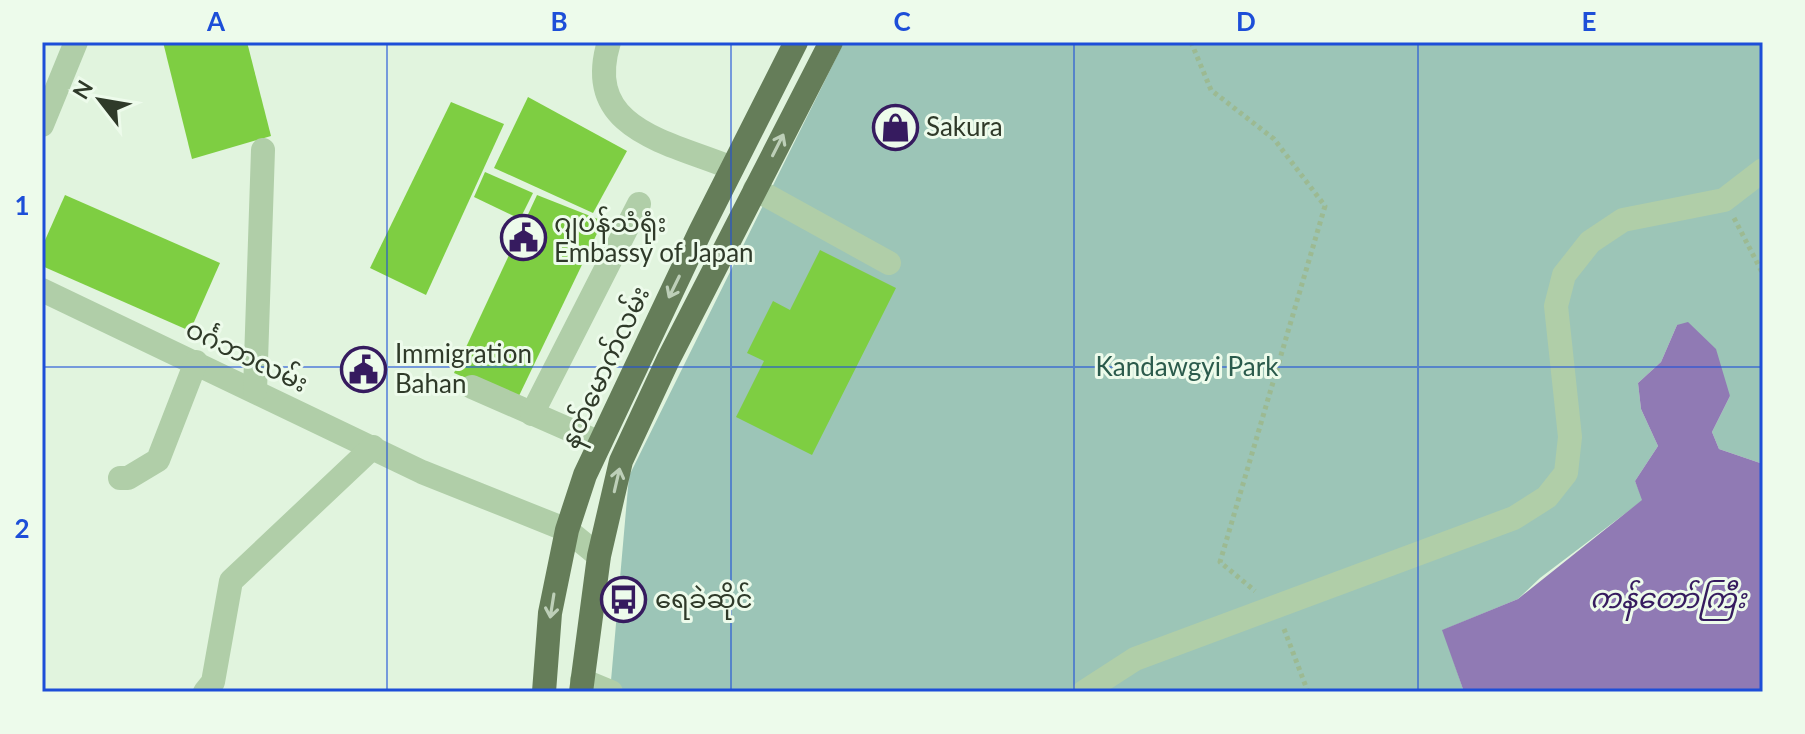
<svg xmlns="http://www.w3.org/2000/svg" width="1805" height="734" font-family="Lato,'Noto Sans Myanmar',sans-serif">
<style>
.green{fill:#9cc5b7}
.water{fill:#907ab4}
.building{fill:#7ece42}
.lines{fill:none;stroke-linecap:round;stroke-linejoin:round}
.path{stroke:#9cba92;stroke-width:5;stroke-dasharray:4 4;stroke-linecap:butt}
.minor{stroke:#b0cea8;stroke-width:24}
.major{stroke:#657d59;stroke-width:24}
.oneway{stroke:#bdcfb8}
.grid{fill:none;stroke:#1d4ed8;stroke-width:2;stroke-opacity:0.55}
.labels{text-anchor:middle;stroke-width:6;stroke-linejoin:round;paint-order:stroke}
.poi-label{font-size:26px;fill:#2f3a29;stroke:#edfbeb;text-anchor:start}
.street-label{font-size:26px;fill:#2f3a29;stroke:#edfbeb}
.park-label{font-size:26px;fill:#2b5b4c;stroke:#edfbeb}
.water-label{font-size:28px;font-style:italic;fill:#361b5f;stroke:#edfbeb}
.neatline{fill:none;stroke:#1d4ed8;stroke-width:3}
.grid-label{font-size:26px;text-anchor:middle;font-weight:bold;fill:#1d4ed8}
</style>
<rect width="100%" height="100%" fill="#e1f4de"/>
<path class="green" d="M844,42H1763V464L1719,449L1712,432L1730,396L1677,325L1661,362L1638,383L1641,409L1658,446L1635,481L1643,500L1540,578L1518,599L1443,630L1464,692H610L629,476Z"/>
<path class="water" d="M1688,322L1716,349L1730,396L1712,432L1719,449L1763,464V692H1464L1442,630L1518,599L1642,500L1635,481L1658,446L1641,409L1638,383L1661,362L1677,325Z"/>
<g class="building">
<path d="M163,42H247L271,136L192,159Z"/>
<path d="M528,97L627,151L593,213L494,168Z"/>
<path d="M451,102L504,124L426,295L370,268Z"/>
<path d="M485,172L533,193L520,219L474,197Z"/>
<path d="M65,195L220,263L190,331L42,266V247Z"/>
<path d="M537,195L603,221L517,400L454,373Z"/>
<path d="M820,250L896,288L812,455L736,417L764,361L747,353L773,301L790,310Z"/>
</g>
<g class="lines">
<g class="path">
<path d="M1191,42L1211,90L1274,139L1325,206L1220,562L1255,591"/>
<path d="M1734,218L1763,274"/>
<path d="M1284,629L1308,692"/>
</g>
<g class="minor">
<path d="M609,42C582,130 669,142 732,168"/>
<path d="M42,125L76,42"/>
<path d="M755,189L889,263"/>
<path d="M42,290L422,472L567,530L599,556"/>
<path d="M472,387L600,443"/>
<path d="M255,391L263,150"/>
<path d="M532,414L639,204"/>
<path d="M120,478H128L158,460L196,362"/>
<path d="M582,680L611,692"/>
<path d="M205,692L213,682L231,581L373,447"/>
<path d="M1084,692L1135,659L1514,518L1547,497L1566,473L1570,437L1556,306L1564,275L1590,242L1623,220L1724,200L1763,170"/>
</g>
<g class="major">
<path d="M544,692L550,613L567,530L585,475L700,232L796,42"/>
<path d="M581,692L599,556L621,461L668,360L831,42"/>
</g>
</g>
<defs><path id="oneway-shaft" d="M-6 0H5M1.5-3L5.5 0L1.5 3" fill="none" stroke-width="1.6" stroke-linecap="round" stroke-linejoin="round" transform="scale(2)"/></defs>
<g class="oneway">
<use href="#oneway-shaft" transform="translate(778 145) rotate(-63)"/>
<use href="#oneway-shaft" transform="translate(674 287) rotate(116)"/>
<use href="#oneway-shaft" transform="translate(617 480) rotate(-77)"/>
<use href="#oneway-shaft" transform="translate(552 606) rotate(99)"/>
</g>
<path class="grid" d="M387,42V692M731,42V692M1074,42V692M1418,42V692M42,367H1763"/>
<defs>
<symbol id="shop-ring" viewBox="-11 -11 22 22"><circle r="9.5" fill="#edfbeb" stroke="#361b5f" stroke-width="1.5"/><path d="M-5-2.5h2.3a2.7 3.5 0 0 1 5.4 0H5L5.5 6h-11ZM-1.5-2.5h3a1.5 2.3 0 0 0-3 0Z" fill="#361b5f"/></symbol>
<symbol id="civic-ring" viewBox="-11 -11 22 22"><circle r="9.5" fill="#edfbeb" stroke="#361b5f" stroke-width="1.5"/><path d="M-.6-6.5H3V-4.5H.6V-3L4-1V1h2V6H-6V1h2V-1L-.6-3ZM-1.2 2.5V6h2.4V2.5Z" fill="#361b5f"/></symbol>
<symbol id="bus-ring" viewBox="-11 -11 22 22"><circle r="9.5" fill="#edfbeb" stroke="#361b5f" stroke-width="1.5"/><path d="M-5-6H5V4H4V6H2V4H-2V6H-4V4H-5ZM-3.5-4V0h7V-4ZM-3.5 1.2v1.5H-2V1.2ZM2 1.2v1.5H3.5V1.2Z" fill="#361b5f"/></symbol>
</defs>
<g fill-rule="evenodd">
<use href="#shop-ring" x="870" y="102" width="51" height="51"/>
<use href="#civic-ring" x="498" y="212" width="51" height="51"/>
<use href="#civic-ring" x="338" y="344" width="51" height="51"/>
<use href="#bus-ring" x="598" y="574" width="51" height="51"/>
</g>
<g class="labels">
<g class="poi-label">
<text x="926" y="136">Sakura</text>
<text x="554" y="232">ဂျပန်သံရုံး<tspan x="554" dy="30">Embassy of Japan</tspan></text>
<text x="395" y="363">Immigration<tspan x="395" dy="30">Bahan</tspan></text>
<text x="655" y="608">ရေခဲဆိုင်</text>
</g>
<g class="street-label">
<text transform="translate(247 356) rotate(26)" y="9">ဝင်္ဂဘာလမ်း</text>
<text transform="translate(605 367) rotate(-65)" y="9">နတ်မောက်လမ်း</text>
</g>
<g class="park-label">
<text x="1187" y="376">Kandawgyi Park</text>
</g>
<g class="water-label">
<text x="1668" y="608">ကန်တော်ကြီး</text>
</g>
</g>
<rect width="1805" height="734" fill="none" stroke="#edfbeb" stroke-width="88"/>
<g transform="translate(100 100) rotate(301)" stroke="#edfbeb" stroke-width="6" paint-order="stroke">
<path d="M0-6L14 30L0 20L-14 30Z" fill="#2f3a29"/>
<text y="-12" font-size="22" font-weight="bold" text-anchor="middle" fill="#2f3a29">N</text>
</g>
<rect x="44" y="44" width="1717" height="646" class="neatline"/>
<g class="grid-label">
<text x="216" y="31">A</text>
<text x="559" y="31">B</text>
<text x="902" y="31">C</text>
<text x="1246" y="31">D</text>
<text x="1589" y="31">E</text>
<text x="22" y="215">1</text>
<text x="22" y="538">2</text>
</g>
</svg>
